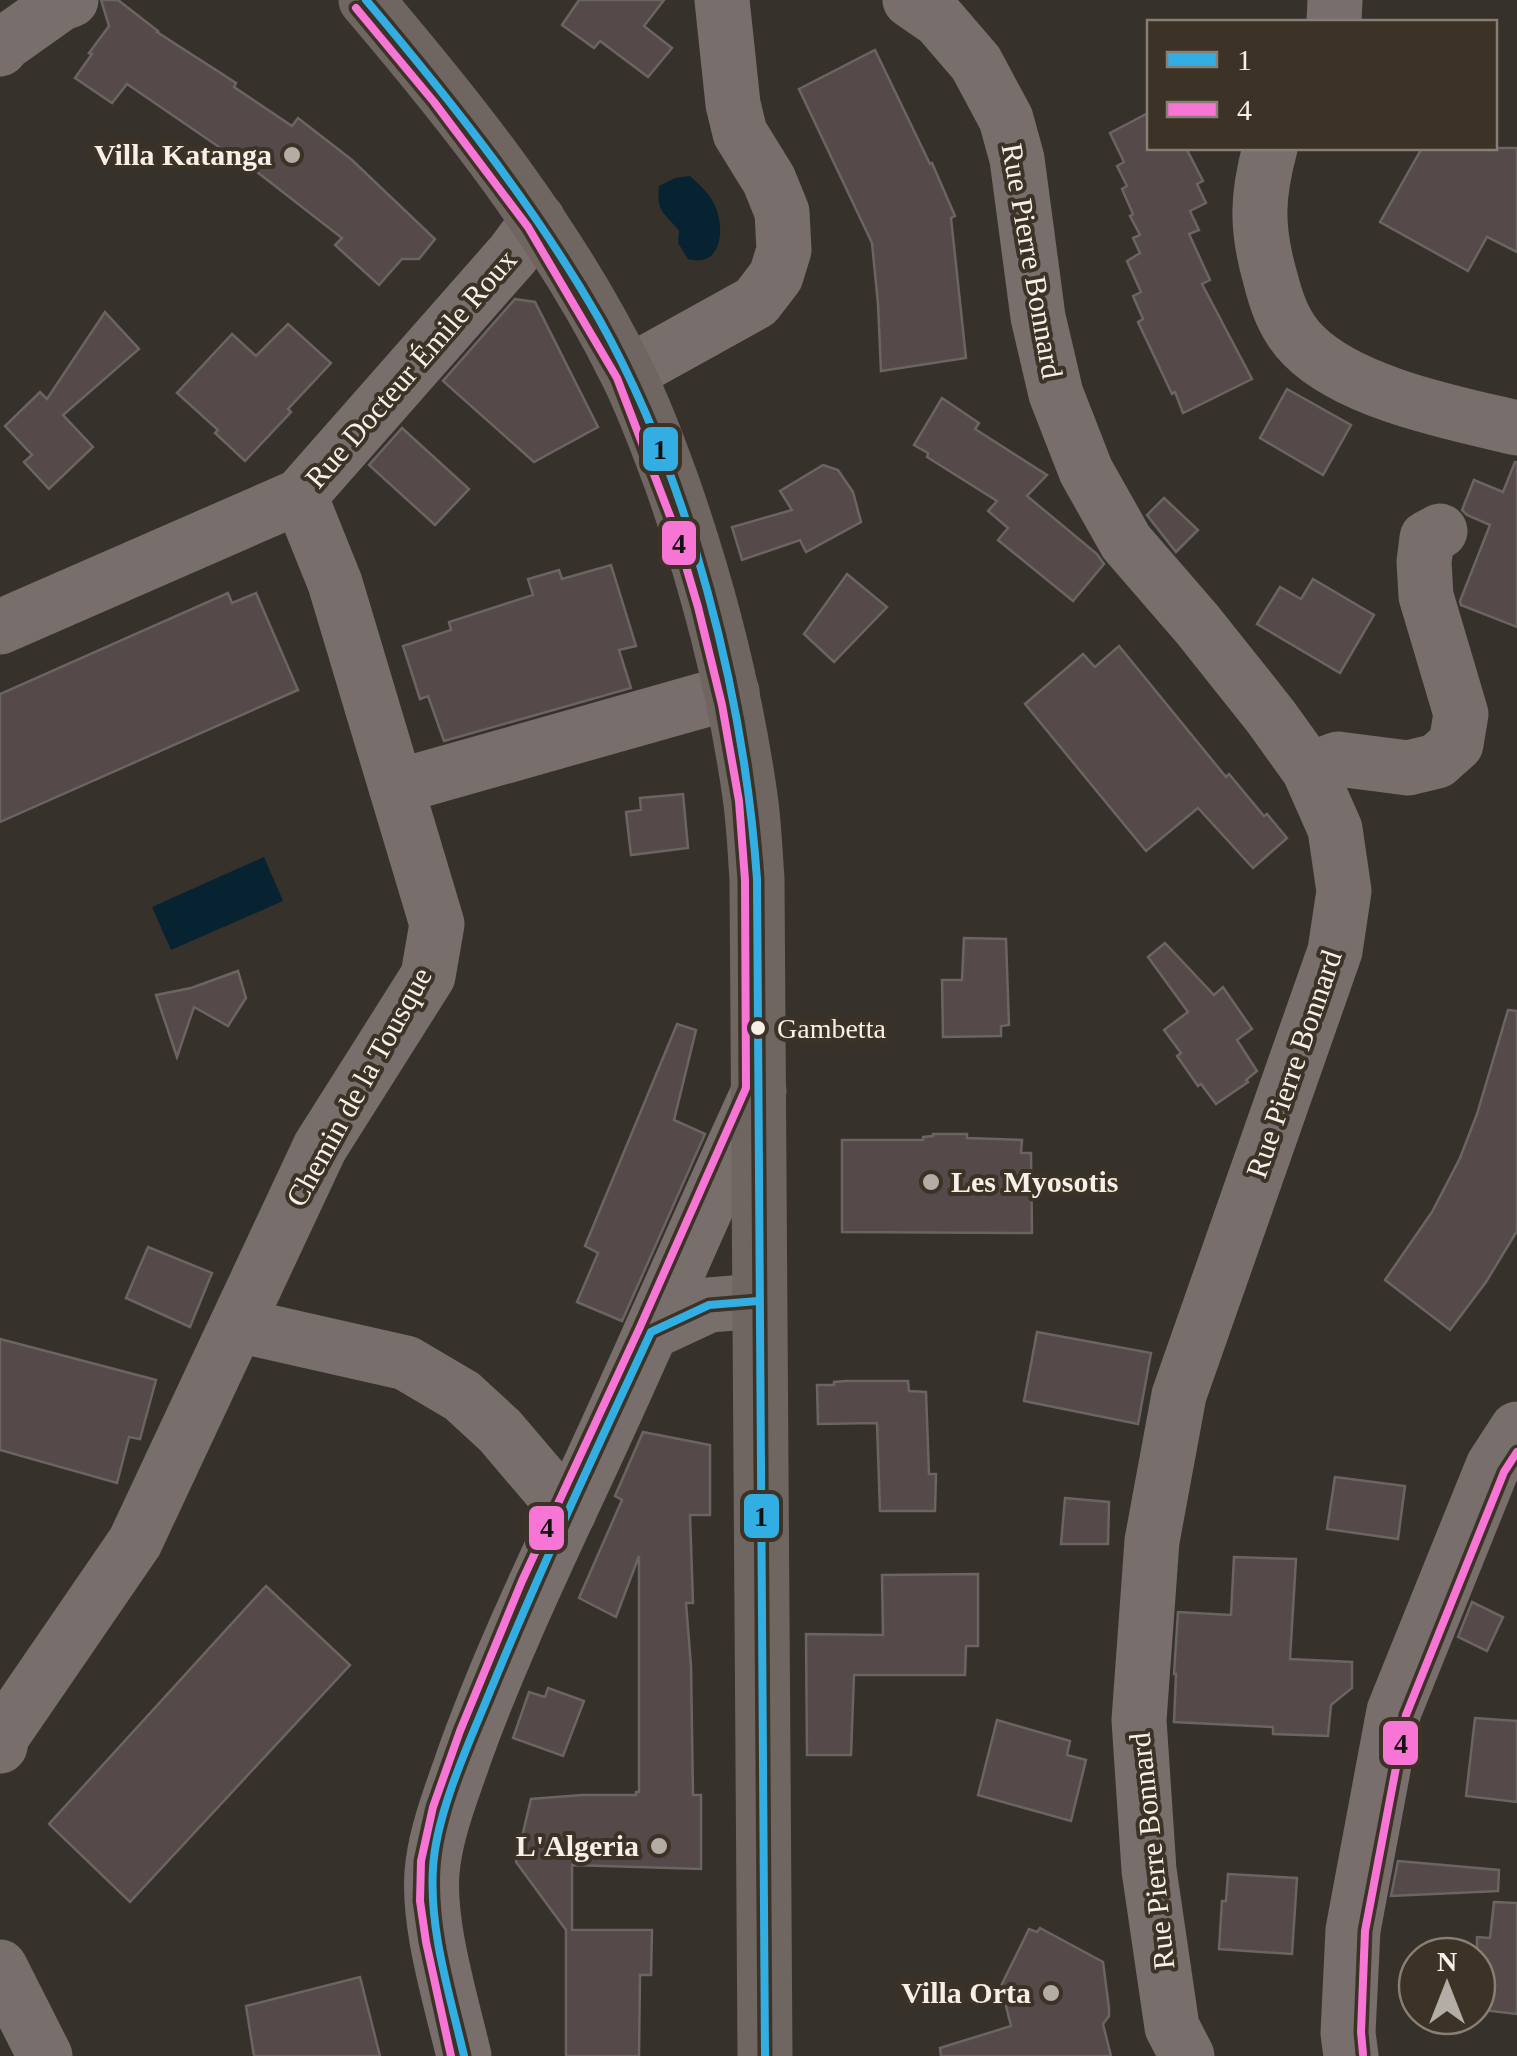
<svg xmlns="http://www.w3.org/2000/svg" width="1517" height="2056" font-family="'Times New Roman',serif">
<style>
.water{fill:#072230}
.building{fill:#564949;stroke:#6a6462;stroke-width:2.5}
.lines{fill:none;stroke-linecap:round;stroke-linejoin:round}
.minor{stroke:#786e6c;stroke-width:55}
.major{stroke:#6f6561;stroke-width:55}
.bus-1-casing{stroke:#3c3226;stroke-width:15}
.bus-2-casing{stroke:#3c3226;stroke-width:15}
.bus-1{stroke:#32aee2;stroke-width:8}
.bus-2{stroke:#f675d5;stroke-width:8}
.poi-dot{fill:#b4ada6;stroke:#3c3226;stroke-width:4}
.bus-dot{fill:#f7f0e8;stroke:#3c3226;stroke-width:4}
.labels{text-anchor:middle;stroke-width:8;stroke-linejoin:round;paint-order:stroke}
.bus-label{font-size:28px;fill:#f7f0e8;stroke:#3c3226;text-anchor:start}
.poi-label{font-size:30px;font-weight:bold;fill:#f7f0e8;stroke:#3c3226;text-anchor:end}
.street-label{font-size:30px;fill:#f7f0e8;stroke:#3c3226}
.line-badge{stroke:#3c3226;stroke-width:4}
.pale-badge-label{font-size:28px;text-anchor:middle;font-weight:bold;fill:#111}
</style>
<rect width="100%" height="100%" fill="#37312b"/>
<g class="water">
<path d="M690,176C700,185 711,195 716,208C725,231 721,268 688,259L678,243L679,231C665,212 656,214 659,186L675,178Z"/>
<path d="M264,857L283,901L171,950L152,907Z"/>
</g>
<g class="building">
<path d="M101,0H118L158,31L157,32L236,83L234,87L292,126L298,118L352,160L435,239L419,259H402L379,285L335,245L342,238L234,154L232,156L127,84L112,103L75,78L92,54L89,53L109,26Z"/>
<path d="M579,0H664L644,26L672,48L648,77L600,41L594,48L562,25Z"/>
<path d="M875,50L930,164L932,163L955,216L951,218L966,358L881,371L878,304L872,243L799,89Z"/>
<path d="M1150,112V148H1186L1203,181L1197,184L1206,203L1190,211L1199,230L1189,234L1210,280L1202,284L1252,379L1183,413L1175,392L1172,394L1138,322L1143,319L1133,296L1141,292L1127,261L1140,253L1133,238L1140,235L1130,216L1133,214L1122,189L1127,186L1117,166L1124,162L1110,133Z"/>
<path d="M1422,148H1517V252L1487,237L1468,271L1380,222Z"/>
<path d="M515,299L535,302L598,427L534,462L443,381Z"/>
<path d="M105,312L139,349L63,415L93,447L49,489L24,462L32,455L5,426L40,392L47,399Z"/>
<path d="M288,324L331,363L288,409L291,412L245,461L215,433L218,430L177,393L232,334L256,356Z"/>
<path d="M1287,389L1351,425L1323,475L1260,438Z"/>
<path d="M942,398L979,423L975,429L1047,475L1027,496L1097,554L1104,564L1073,601L998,540L1008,528L988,511L997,501L927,457L928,453L914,445Z"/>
<path d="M402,428L469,489L435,525L369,465Z"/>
<path d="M1515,462H1517V627L1461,605L1460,601L1490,525L1467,515L1462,510L1474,480L1503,492Z"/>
<path d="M823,465L838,470L853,492L861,522L806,552L800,540L742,560L732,527L792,510L780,491Z"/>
<path d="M1164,498L1198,530L1176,552L1147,515Z"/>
<path d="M611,565L636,646L619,650L631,688L444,741L428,696L420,699L403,646L451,630L449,622L533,595L528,579L559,570L562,579Z"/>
<path d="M847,574L887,607L834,662L804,634Z"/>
<path d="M1313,579L1374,615L1340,673L1257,624L1280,587L1301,599Z"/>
<path d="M228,593L232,603L256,593L298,690L0,822V694Z"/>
<path d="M1119,646L1226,777L1229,774L1264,816L1267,814L1287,838L1253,868L1198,808L1146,851L1025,704L1083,654L1095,667Z"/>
<path d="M683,794L688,848L631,855L626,812L641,810L640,798Z"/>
<path d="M964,938L1006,939L1009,1025L1001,1026V1036L943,1037L942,980H962Z"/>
<path d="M1165,943L1214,995L1223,987L1252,1029L1237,1040L1257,1071L1246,1080L1248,1082L1216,1104L1201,1084L1198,1086L1177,1056L1181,1053L1164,1030L1188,1012L1148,957Z"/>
<path d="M238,971L246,998L228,1026L194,1007L177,1057L156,995L191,988Z"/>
<path d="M1508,1010L1517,1011V1231L1486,1282L1450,1330L1385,1280L1432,1212L1460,1158L1477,1114Z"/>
<path d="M677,1024L696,1030L674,1120L705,1134L622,1321L577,1302L598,1253L585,1246Z"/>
<path d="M933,1134H967V1138L1022,1140L1021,1153H1031L1032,1233L842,1232V1140H923V1137L933,1136Z"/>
<path d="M148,1247L212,1273L190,1327L126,1298Z"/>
<path d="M1037,1332L1151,1353L1138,1424L1024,1401Z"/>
<path d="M0,1339L156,1380L140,1439L129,1437L117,1483L0,1450Z"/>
<path d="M846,1381H908L909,1391L926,1392L929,1474H936L935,1511H880L877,1423L818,1424L817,1385H834V1382Z"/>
<path d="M643,1432L710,1445V1515H690L693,1603H686L691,1666L693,1795H701V1869L572,1865V1930H652L651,1975H640L639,2056H566V1930L516,1862L531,1799L582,1795H636V1792H639V1556L616,1617L579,1598L622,1500L615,1496Z"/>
<path d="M1335,1477L1405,1486L1398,1539L1327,1529Z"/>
<path d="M1065,1498L1109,1502L1108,1544H1061Z"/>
<path d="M1234,1557L1296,1559L1290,1659L1352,1662V1688L1331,1705L1328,1736L1273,1734V1727L1174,1722L1176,1674H1174L1178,1612L1231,1615Z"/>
<path d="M978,1574V1646H966L965,1675H854L851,1755H807L806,1634L883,1635L882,1575Z"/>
<path d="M266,1586L350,1665L130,1902L49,1824Z"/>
<path d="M1472,1602L1503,1617L1487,1651L1458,1637Z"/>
<path d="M548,1688L584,1701L563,1756L513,1738L529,1692L545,1697Z"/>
<path d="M1475,1718L1517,1721V1802L1466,1796Z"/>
<path d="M997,1720L1070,1741L1067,1755L1086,1760L1071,1821L978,1795Z"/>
<path d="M1398,1861L1499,1870L1498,1891L1391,1896Z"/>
<path d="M1228,1874L1297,1878L1292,1954L1219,1949L1222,1901H1226Z"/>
<path d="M1494,1902L1517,1903V2014L1482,2010L1484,1990H1477V1937L1490,1938Z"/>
<path d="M1040,1928L1103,1962L1109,2008V2016L1103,2024L1111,2056H941L940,2048L1011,2026L1001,1986L1029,1929L1037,1932Z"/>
<path d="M360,1977L380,2056H254L246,2006Z"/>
</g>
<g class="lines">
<g class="minor">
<path d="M910,0L939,20L976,63L1006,119L1017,159L1038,317L1056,394L1086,471L1126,542L1197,624L1271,717L1309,770L1335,829L1344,891L1335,951L1179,1395L1152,1541L1139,1720L1149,1870L1172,2027L1187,2056"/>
<path d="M1334,22L1335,0"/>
<path d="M0,49L5,43L60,4L71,0"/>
<path d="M1270,148C1257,196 1256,228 1270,277C1276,301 1284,326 1303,345C1350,393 1453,413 1517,428"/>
<path d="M628,373L756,302L776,276L784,250L782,212L769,180L740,133L733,104L722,0"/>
<path d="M0,627L300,496L513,254L538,220"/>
<path d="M1309,770L1338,759L1408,768L1437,761L1456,744L1461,714L1426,596L1424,562L1427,538L1440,531"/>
<path d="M396,787L732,692"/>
<path d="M238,1325L406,1363L462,1396L500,1431L569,1512"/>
<path d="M651,1332L709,1305L758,1301"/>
<path d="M0,1746L2,1736L135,1542L320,1147L428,976L437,924L335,583L300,496"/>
<path d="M0,1967L45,2056"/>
<path d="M464,2056C451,2000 425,1918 433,1863C438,1826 453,1789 465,1754C495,1671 532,1591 569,1511C635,1372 695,1230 759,1091"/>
<path d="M1351,2056L1348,2033L1353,1930L1394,1711L1493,1466L1517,1429"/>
</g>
<path class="major" d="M366,0C464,115 560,236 627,373C645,409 659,448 673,486C708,586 735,691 750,796C754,823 755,852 757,879L765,2056"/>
<defs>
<g id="bus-1">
<path d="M366,0C451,101 533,204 599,319C690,481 744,695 757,879L765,2056"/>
<path d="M464,2056C450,1995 429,1931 433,1868C436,1814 468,1745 489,1694C539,1572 595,1452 651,1332L709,1305L758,1301"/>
</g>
<g id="bus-2">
<path d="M356,8L434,102L528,227L617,378L675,529L698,607L722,705L739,801L745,880L746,1088L640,1327L522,1581L460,1731L433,1807L421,1861L420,1901L426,1942L451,2056"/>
<path d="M1363,2054L1361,2032L1365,1931L1406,1715L1504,1472L1517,1452"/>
</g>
</defs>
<use href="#bus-1" class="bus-1-casing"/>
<use href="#bus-2" class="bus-2-casing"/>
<use href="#bus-1" class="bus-1"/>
<use href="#bus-2" class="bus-2"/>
</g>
<g class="poi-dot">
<circle cx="292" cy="155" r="10"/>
<circle cx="931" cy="1182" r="10"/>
<circle cx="659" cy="1846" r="10"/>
<circle cx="1051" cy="1993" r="10"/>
</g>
<circle class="bus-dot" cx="758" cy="1028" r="9"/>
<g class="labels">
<g class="bus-label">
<text x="777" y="1038">Gambetta</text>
</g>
<g class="poi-label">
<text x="272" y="165">Villa Katanga</text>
<text x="951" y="1192" text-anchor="start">Les Myosotis</text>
<text x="639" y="1856">L'Algeria</text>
<text x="1031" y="2003">Villa Orta</text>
</g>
<g class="street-label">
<text transform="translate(1032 261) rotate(80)" y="10">Rue Pierre Bonnard</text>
<text transform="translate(411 369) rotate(-49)" y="10">Rue Docteur Émile Roux</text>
<text transform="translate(1294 1064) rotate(-71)" y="10">Rue Pierre Bonnard</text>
<text transform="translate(359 1087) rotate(-61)" y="10">Chemin de la Tousque</text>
<text transform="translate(1152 1851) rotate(-96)" y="10">Rue Pierre Bonnard</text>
</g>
</g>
<g class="line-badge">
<rect x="641" y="425" width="39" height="48" rx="10" fill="#32aee2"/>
<rect x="660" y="519" width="38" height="48" rx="10" fill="#f675d5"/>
<rect x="742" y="1492" width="39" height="48" rx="10" fill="#32aee2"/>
<rect x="527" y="1504" width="39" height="48" rx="10" fill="#f675d5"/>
<rect x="1381" y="1719" width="39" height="48" rx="10" fill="#f675d5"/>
</g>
<g class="pale-badge-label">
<text x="660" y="459">1</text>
<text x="679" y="553">4</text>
<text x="761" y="1526">1</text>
<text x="547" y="1537">4</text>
<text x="1401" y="1753">4</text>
</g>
<rect x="1147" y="20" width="350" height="130" fill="#3c3226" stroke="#877e74" stroke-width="2.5"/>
<rect x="1167" y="52" width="50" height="15" fill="#32aee2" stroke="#877e74" stroke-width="2.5"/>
<text x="1237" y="70" font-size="30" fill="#f7f0e8">1</text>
<rect x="1167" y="102" width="50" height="15" fill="#f675d5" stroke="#877e74" stroke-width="2.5"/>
<text x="1237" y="120" font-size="30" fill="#f7f0e8">4</text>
<g transform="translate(1447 1986)"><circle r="48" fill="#3c3226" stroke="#877e74" stroke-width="2.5"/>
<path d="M0-8L18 38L0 25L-18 38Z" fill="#b4ada6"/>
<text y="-15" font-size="28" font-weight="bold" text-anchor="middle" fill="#f7f0e8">N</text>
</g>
</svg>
